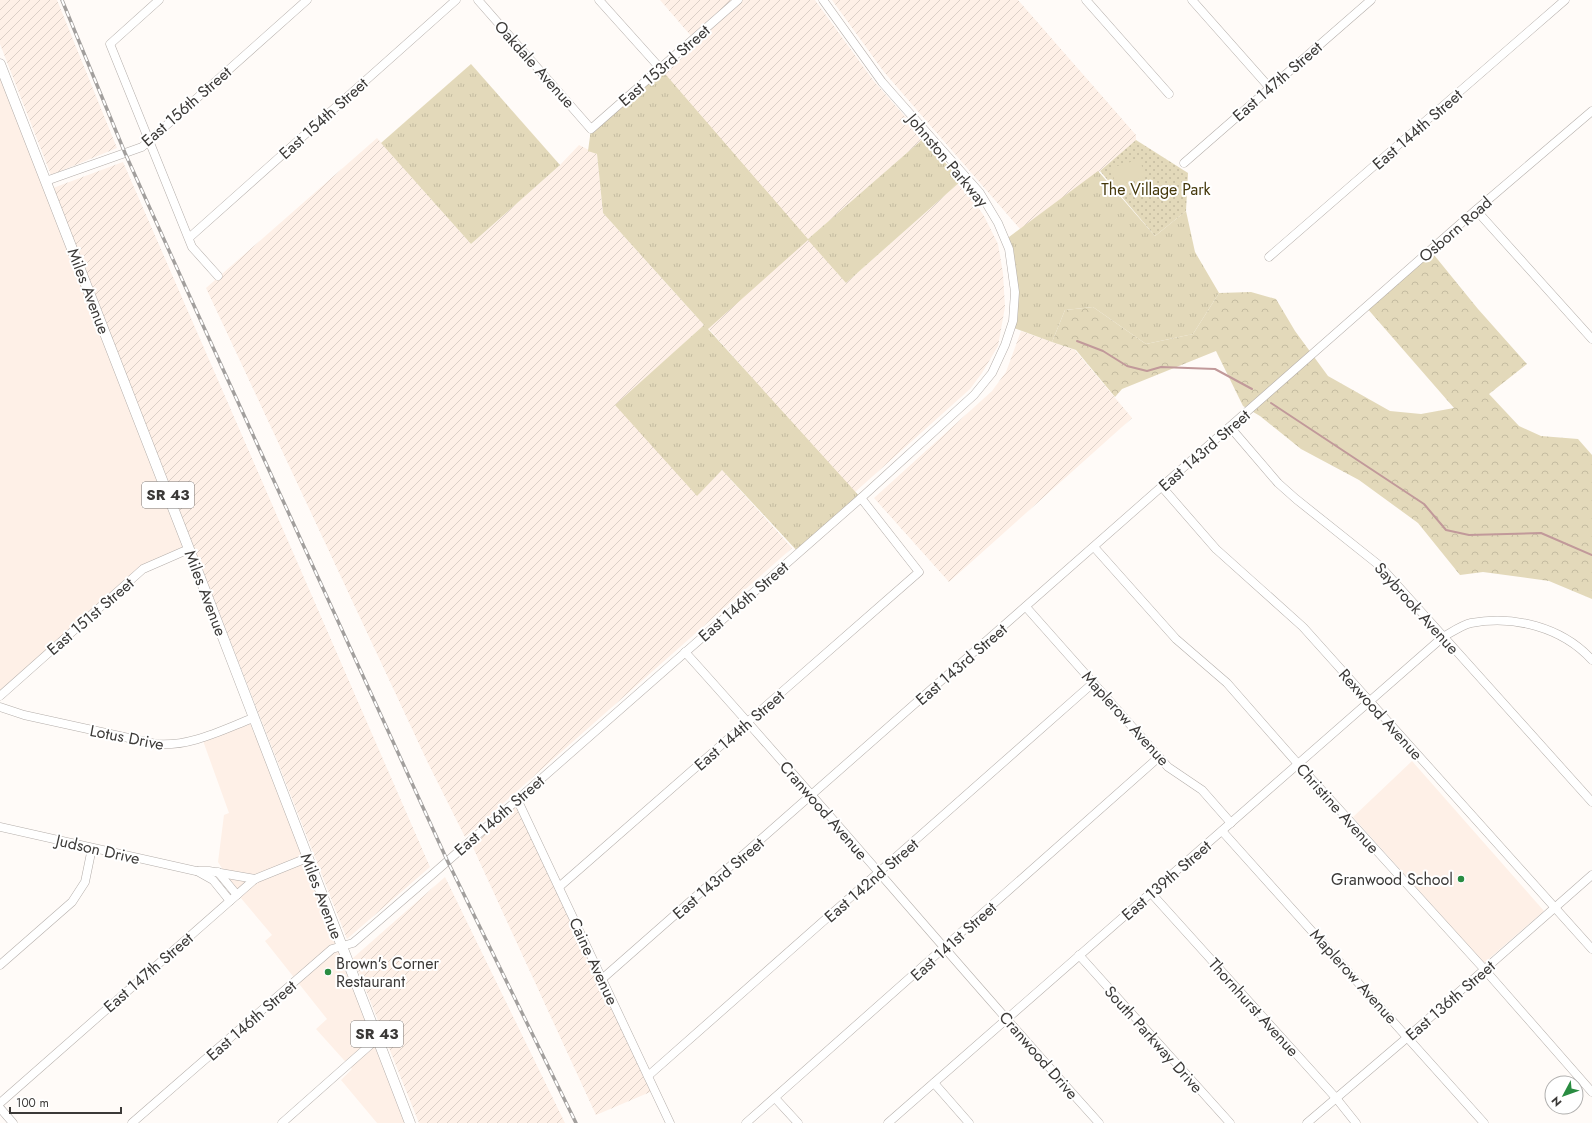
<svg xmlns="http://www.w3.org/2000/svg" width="1592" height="1123" font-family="Jost,sans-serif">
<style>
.built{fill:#fef0e7}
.industrial{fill:url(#industrial-furrows)}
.grass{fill:url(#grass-tufts)}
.forest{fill:url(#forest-crowns)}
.park{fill:url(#park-dots)}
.pitch{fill:#e3d9ba}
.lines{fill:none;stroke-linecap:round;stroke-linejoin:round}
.stream{stroke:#c1999a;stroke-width:2}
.minor-casing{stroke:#b4aeaa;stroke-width:9}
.major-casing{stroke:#b4aeaa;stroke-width:11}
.minor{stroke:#fff;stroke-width:8}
.major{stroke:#fff;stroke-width:10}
.rail-casing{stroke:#a29f9d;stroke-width:3.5}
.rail{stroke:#fff;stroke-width:2;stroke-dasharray:6;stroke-linecap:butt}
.poi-dot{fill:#298c41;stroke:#fff;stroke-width:1.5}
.labels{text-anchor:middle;stroke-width:4;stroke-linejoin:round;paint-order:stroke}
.shield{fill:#fff;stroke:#767473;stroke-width:1}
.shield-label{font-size:15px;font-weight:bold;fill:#3b3937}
.street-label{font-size:16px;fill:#3b3937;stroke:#fff}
.park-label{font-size:16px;fill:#44370a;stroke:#fff}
.poi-label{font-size:16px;fill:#3b3937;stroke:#fff;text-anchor:end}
</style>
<defs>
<pattern id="industrial-furrows" width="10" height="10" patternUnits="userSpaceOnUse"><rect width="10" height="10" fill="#fef0e7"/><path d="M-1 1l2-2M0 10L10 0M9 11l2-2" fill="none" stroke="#dbcfc7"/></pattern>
<pattern id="grass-tufts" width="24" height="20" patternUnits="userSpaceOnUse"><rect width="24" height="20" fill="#e3d9ba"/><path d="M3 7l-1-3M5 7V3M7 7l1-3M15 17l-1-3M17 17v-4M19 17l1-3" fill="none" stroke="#c4bba0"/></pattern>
<pattern id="forest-crowns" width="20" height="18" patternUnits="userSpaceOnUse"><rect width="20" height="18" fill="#e3d9ba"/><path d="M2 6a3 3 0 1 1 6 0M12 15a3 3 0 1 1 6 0" fill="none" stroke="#c4bba0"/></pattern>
<pattern id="park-dots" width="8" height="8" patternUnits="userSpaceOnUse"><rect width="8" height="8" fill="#e3d9ba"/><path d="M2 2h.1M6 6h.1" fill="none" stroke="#c4bba0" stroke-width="1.8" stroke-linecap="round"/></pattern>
</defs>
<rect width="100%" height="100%" fill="#fffbf8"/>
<g class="built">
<path d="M0,64L189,549L143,569L0,696Z"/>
<path d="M253,718L410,1123H377L341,1080L352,1069L316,1029L327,1019L265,941L272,935L240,897L218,862L224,815L229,813L202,738Z"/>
<path d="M1412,761L1544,911L1484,963L1353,817Z"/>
</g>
<g class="industrial">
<path d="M0,0H57L117,148L51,175L0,44Z"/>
<path d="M660,0H815L873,80L924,138L808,239L846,283L961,181L984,216L998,244L1003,273L1005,307L998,346L982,373L970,389L854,493L708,328L664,74L698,44Z"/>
<path d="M832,0H1018L1136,135V140L1100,171L1020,229L884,72Z"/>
<path d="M377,138L471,244L560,165L579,145L597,154L603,213L704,325L616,405L697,495L722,470L792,548L465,837L428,763L206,288Z"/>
<path d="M123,162L430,867L347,939L53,188Z"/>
<path d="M1021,331L1075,350L1132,418L949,582L874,498L992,391L1006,372Z"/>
<path d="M517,799L655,1090L596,1115L470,841Z"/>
<path d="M445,877L565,1123H419L353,958Z"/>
</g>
<g class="grass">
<path d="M471,64L560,165L471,244L381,143Z"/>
<path d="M660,68L808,239L924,138L961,181L846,283L808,240L708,329L861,498L799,553L722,470L697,496L615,405L704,325L603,213L597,154L588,151L591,129Z"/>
<path d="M1098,171L1155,236L1186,211L1195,252L1219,293L1193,334L1146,344L1093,307L1065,310L1052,342L1011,327L1015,292L1005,240Z"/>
</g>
<path class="forest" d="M1430,250L1478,309L1527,364L1489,394L1519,426L1541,436L1578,439L1592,455V599L1549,581L1483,572L1460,575L1418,523L1359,480L1301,449L1260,416L1243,406L1216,351L1122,389L1115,397L1076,350L1052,342L1065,310L1093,307L1146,344L1193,334L1219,293L1251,292L1276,299L1295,331L1328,376L1390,411L1421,414L1454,408L1366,307Z"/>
<path class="park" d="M1136,140L1188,173L1186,211L1155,236L1100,171Z"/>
<path class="pitch" d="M1140,159L1145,177L1116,186L1111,168Z"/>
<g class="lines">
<g class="stream">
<path d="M1077,341L1103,351L1127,366L1147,371L1161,367L1215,369L1252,389"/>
<path d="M1271,403L1424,504L1446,530L1469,535L1541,533L1592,555"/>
</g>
<defs>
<g id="minor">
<path d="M159,0L110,44L192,247L218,276"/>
<path d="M478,0L591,129L738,0"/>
<path d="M599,0L660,68"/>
<path d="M1086,0L1169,94"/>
<path d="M1192,0L1269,87"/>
<path d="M1184,163L1371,0"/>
<path d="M46,181L142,147L307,0"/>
<path d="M1476,210L1592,339"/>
<path d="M190,237L456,0"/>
<path d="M1269,257L1565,0"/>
<path d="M1230,427L1278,483L1296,499L1380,566L1592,802"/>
<path d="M1162,487L1216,549L1303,627L1592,949"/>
<path d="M1094,547L1176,639L1227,683L1298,764L1485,970L1592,1092"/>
<path d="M1026,607L1159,757L1168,767L1202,790L1231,823"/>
<path d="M685,652C825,807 959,968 1099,1123"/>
<path d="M0,696L143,569L189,549"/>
<path d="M0,707L24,715L156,744C190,747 222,730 253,718"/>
<path d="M517,799L670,1123"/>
<path d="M0,827L196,871H209L255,879"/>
<path d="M1222,831L1484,1123"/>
<path d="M197,871L213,880L230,901"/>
<path d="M218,872L237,895"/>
<path d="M559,887L919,572L861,498"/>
<path d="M1151,893L1336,1098L1356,1123"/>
<path d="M1079,955L1230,1123"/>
<path d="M0,965L72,902L85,882L92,848"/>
<path d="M602,979L1476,210L1592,111"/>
<path d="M648,1076L1093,683"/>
<path d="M934,1083L969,1123"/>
<path d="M775,1098L798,1123"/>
<path d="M0,1103L255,879L307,858"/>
<path d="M0,1108L13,1123"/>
<path d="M132,1123L332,949L353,943L434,873L861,498L974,395L992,373L1005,345L1013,321L1015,292L1009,249L998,223L980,193L882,82L823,0"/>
<path d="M282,1123L378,1038"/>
<path d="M746,1123L1159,757"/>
<path d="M888,1123L1443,637C1452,632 1462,625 1471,623C1514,615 1562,627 1592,660"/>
<path d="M1307,1123L1402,1042L1592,875"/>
</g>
<path id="major" d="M0,64L189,549L410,1123"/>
</defs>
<use href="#minor" class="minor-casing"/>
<use href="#major" class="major-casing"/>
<use href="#minor" class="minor"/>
<use href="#major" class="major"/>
<defs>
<path id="rail" d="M62,0L125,153L185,286L447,860L576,1123"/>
</defs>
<use href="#rail" class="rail-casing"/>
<use href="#rail" class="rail"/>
</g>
<g class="poi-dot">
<circle cx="1461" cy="879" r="4"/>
<circle cx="328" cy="972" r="4"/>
</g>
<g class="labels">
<g class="shield">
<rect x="142" y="482" width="52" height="26" rx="3"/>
<rect x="351" y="1021" width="52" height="26" rx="3"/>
</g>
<g class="shield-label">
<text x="168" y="500">SR 43</text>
<text x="377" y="1039">SR 43</text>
</g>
<g class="street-label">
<text transform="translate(535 64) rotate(48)" y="6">Oakdale Avenue</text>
<text transform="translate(664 65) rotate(-41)" y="6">East 153rd Street</text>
<text transform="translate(1277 81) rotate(-41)" y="6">East 147th Street</text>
<text transform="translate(186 106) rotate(-41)" y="6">East 156th Street</text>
<text transform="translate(323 118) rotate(-42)" y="6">East 154th Street</text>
<text transform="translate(1417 129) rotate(-41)" y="6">East 144th Street</text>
<text transform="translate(948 160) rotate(50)" y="6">Johnston Parkway</text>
<text transform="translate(1455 229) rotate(-41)" y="6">Osborn Road</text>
<text transform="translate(89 291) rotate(69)" y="6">Miles Avenue</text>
<text transform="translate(1204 450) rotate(-41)" y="6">East 143rd Street</text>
<text transform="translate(206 593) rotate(69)" y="6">Miles Avenue</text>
<text transform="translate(743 601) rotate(-41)" y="6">East 146th Street</text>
<text transform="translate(1417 608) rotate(48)" y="6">Saybrook Avenue</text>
<text transform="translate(90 616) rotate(-41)" y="6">East 151st Street</text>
<text transform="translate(961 664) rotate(-41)" y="6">East 143rd Street</text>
<text transform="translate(1381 714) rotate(48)" y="6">Rexwood Avenue</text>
<text transform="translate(1126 718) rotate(48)" y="6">Maplerow Avenue</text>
<text transform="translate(739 730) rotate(-41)" y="6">East 144th Street</text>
<text transform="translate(127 737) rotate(11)" y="6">Lotus Drive</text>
<text transform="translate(1338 808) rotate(48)" y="6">Christine Avenue</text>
<text transform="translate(824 810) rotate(49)" y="6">Cranwood Avenue</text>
<text transform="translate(499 815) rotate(-41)" y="6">East 146th Street</text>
<text transform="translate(98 849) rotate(13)" y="6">Judson Drive</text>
<text transform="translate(718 878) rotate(-41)" y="6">East 143rd Street</text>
<text transform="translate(871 880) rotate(-41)" y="6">East 142nd Street</text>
<text transform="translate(1166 880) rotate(-41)" y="6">East 139th Street</text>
<text transform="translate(322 896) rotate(69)" y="6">Miles Avenue</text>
<text transform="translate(953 941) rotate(-42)" y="6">East 141st Street</text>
<text transform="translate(594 961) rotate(65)" y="6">Caine Avenue</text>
<text transform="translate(148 972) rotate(-41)" y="6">East 147th Street</text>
<text transform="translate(1354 976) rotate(48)" y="6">Maplerow Avenue</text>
<text transform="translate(1450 1000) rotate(-41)" y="6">East 136th Street</text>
<text transform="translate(1254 1007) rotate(48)" y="6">Thornhurst Avenue</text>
<text transform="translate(251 1020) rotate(-41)" y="6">East 146th Street</text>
<text transform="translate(1154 1039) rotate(48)" y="6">South Parkway Drive</text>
<text transform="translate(1039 1055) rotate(49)" y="6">Cranwood Drive</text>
</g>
<g class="park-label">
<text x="1156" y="195">The Village Park</text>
</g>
<g class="poi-label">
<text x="1453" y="885">Granwood School</text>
<text x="336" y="969" text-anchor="start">Brown's Corner<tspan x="336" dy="18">Restaurant</tspan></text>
</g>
</g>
<g transform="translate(1564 1095) rotate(229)"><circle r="19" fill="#ffffff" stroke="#b1b0af"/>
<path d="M0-3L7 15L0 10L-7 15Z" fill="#298c41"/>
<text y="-6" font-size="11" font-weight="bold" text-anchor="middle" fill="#3b3937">N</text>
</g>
<path d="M10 1107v6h111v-6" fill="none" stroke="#3b3937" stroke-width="2"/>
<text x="16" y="1107" font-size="12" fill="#3b3937" stroke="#ffffff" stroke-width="3" paint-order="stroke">100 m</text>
</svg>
